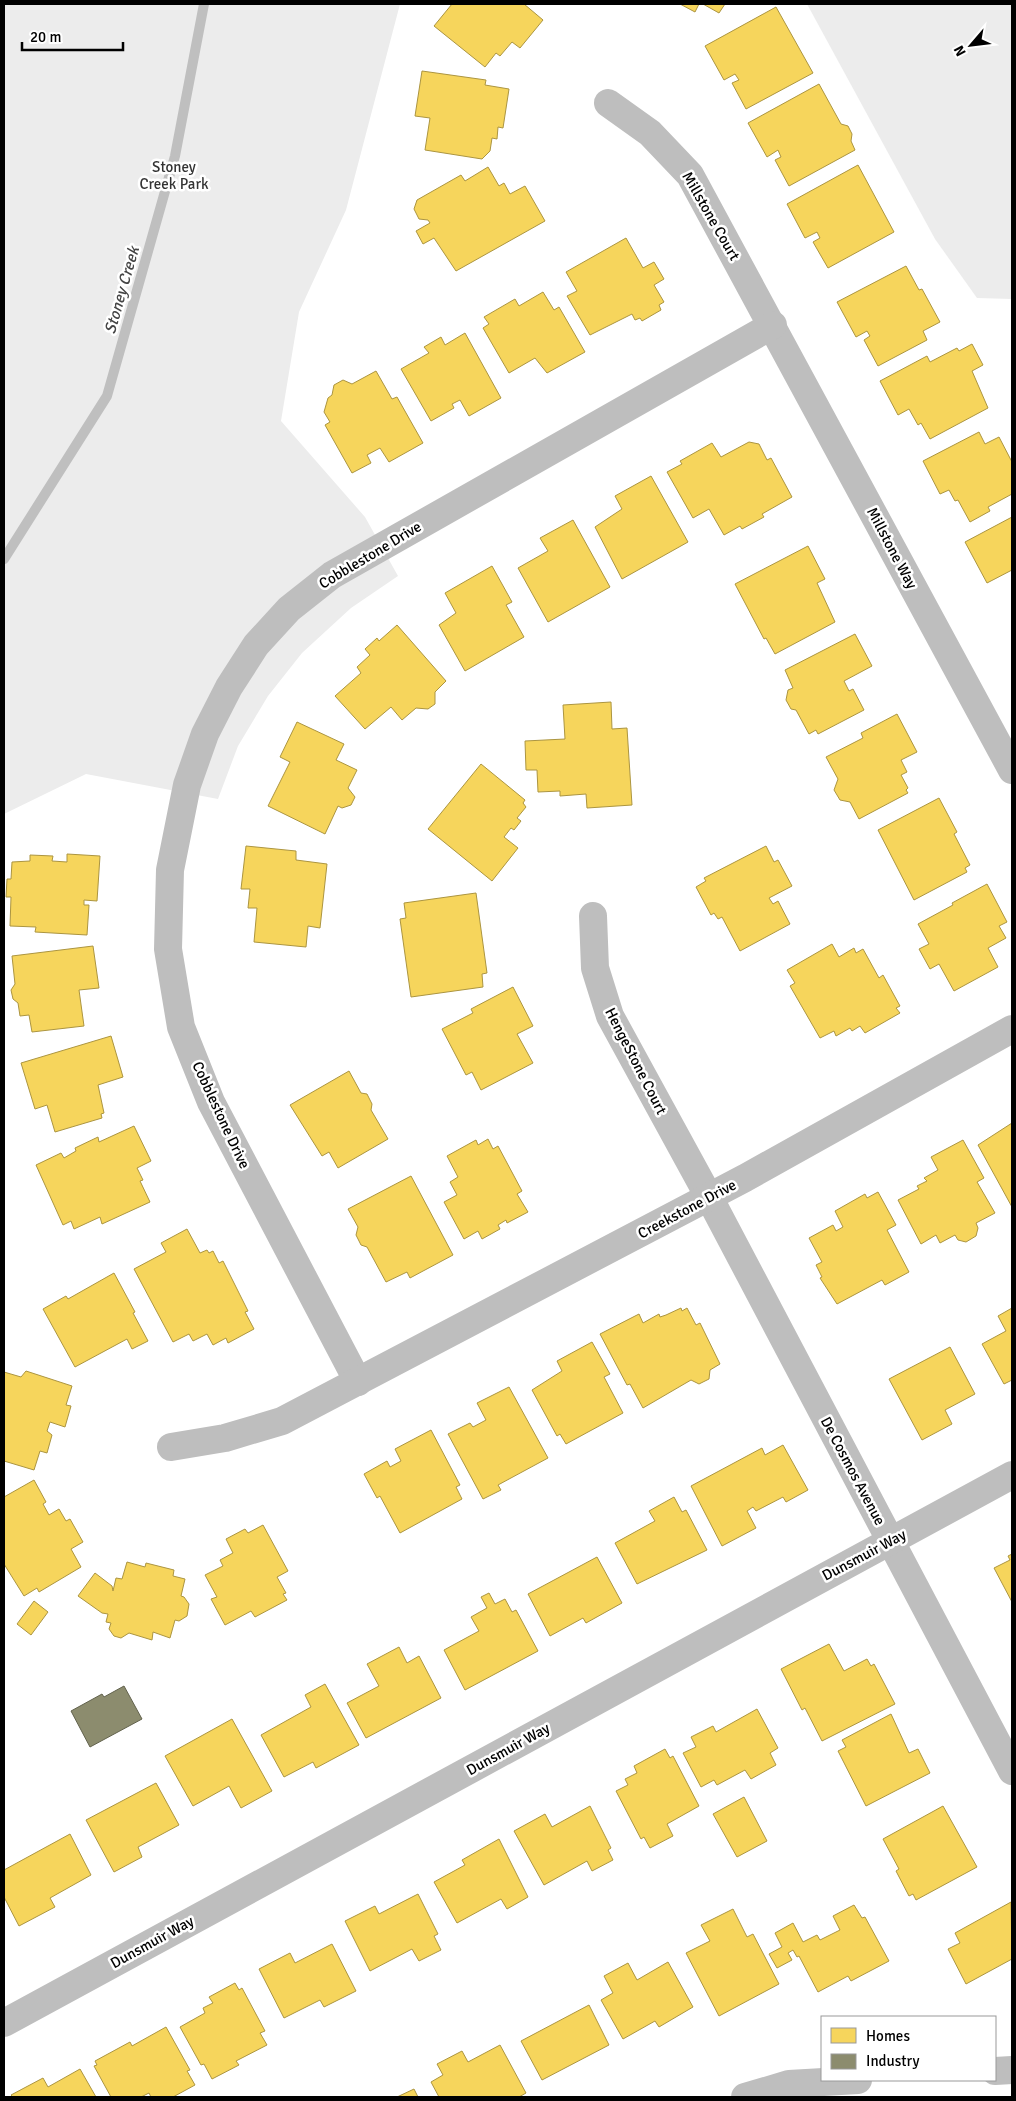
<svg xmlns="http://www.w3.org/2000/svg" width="1016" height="2101" font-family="Signika,sans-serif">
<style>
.green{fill:#ececec}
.homes{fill:#f6d55c;stroke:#ac9540}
.industry{fill:#8c8c6e;stroke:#62624d}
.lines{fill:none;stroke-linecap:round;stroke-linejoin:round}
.stream{stroke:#bfbfbf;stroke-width:10}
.minor{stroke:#bebebe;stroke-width:28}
.labels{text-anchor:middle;stroke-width:5;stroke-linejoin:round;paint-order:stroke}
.park-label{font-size:15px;fill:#333;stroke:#fff}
.street-label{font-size:15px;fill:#000;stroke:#fff}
.water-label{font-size:16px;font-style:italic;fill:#444;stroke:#fff}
</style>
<rect width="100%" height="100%" fill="#fff"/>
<g class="green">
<path d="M4,4H400L346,210L299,312L281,421L365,517L398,576L351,608L302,653L268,696L238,746L218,799L86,774L4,814Z"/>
<path d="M807,4H1012V299L977,298L935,239Z"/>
</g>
<g class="homes">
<path d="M452,4H524L543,20L520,48L512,42L500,56L496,53L485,67L434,26Z"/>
<path d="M680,4H699L695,12Z"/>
<path d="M703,4H725L719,13Z"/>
<path d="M776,7L813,73L746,109L732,83L739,80L735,74L724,80L705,46Z"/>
<path d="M422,71L486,80L485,85L509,89L503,128L498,127L497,139L492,138L490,151L482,159L425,150L430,118L415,116Z"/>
<path d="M819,84L841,124L848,126L852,134L851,141L855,150L789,186L775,160L781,157L778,150L767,157L748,123Z"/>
<path d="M858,165L894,232L828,268L813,242L820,238L817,232L805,238L787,204Z"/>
<path d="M488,167L499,186L504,183L510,194L525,186L545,221L456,271L434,238L423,244L416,231L430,223L428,220L419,219L414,209L417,200L461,175L465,181Z"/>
<path d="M626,238L643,268L654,262L664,279L654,285L664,302L659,305L661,310L642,321L640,318L635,320L632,314L590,335L567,296L577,291L566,272Z"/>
<path d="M906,266L919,290L922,289L940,322L923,331L927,340L878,366L864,340L870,336L867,331L856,337L837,302Z"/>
<path d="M543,292L554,310L559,307L585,352L547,373L535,358L509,373L483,328L489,324L484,317L515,299L519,306Z"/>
<path d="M465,333L501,398L469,416L460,400L452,404L454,408L431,421L401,369L429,353L424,347L441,337L445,345Z"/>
<path d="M972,344L983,365L972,371L988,408L930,439L921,423L918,425L909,409L898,415L880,381L927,356L930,362L957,348L959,351Z"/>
<path d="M376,371L392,399L397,397L423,443L389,462L380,448L367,455L371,463L352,473L325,425L330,422L324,412L328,398L332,395L334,385L343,380L352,384Z"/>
<path d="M979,432L985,444L999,437L1012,462V494L988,507L990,511L970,522L958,500L955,501L949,490L940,494L923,461Z"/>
<path d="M749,442L759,444L767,460L771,458L792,497L762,514L764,517L742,529L740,526L724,535L709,509L693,518L667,472L682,464L680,461L712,443L721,457Z"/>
<path d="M651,476L688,542L622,579L595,527L622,509L615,496Z"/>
<path d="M1012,517V570L987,583L965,542Z"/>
<path d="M573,520L610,587L548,622L518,568L548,551L540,538Z"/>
<path d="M808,546L825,579L817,583L835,622L775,654L766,638L764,639L735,584Z"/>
<path d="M492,566L512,602L506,605L524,637L465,671L439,625L456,613L445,593Z"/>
<path d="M397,625L446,681L435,692V704L428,709L416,708L402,720L391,707L365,729L335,696L361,673L357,667L370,655L365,649L377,638L379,641Z"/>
<path d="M855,634L872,666L844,681L849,691L853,689L864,710L818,734L816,730L809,734L796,710L791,709L786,700L788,690L793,688L785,670Z"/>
<path d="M611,702L612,729L627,728L632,805L587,808L586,794L560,796V791L538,792L537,770H526L525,741L565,739L563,705Z"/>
<path d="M897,714L917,752L901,760L907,772L901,775L908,788L906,790L908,793L859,819L850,802L840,800L834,790L838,779L826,757L863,738L861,733Z"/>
<path d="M297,722L344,744L336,760L357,770L348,788L355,797L351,805L342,808L338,806L325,834L268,806L290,762L280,757Z"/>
<path d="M481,764L525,800L523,803L526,807L517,818L521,821L514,830L511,828L504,837L518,848L492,881L428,829Z"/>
<path d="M939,798L957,832L954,834L970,865L965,868L967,872L914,900L878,830Z"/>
<path d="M246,846L296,851V860L327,864L320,928L308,926L306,947L254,942L257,908H248L250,889H241Z"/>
<path d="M766,846L774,862L778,860L792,886L769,898L773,904L778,901L790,924L740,951L722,917L718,919L714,913L711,915L696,887L706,881L704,878Z"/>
<path d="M67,854L100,856L97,901L84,900V905H89L87,935L35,932L36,927L10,926L11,897H6L7,879H11L12,862L30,861V855L53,856L52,861L67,862Z"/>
<path d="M987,884L1007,922L999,926L1006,938L988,948L998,967L954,991L939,964L930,969L919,949L929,944L918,924L953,905L952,903Z"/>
<path d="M476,893L487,973L482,974L483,987L411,997L400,919L406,918L404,903Z"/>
<path d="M832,944L839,957L854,948L856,953L863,949L879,978L883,975L900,1006L896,1008L900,1013L865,1033L860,1026L852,1031L850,1028L836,1036L834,1031L820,1038L790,986L795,983L787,970Z"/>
<path d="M93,946L99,988L79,990L84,1026L32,1032L29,1015L20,1016L18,1003L13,999L11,990L15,984L12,956Z"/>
<path d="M513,987L533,1026L517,1034L533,1063L481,1090L472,1072L466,1075L442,1029L473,1013L471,1009Z"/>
<path d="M111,1036L123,1077L98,1085L104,1113L101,1114L102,1118L55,1132L47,1105L35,1109L21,1063Z"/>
<path d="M349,1071L361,1093L367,1094L372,1104L371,1110L388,1139L338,1168L329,1152L322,1156L290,1105Z"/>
<path d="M1012,1123V1207L978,1145Z"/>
<path d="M134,1126L151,1161L137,1168L143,1180L140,1181L150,1202L102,1224L100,1217L74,1229L71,1221L63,1225L36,1165L61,1153L64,1158L76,1151L75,1148L98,1137L99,1142Z"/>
<path d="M488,1139L493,1149L498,1146L522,1191L517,1194L528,1212L507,1223L506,1220L498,1225L500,1229L482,1239L478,1231L464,1239L444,1202L457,1195L450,1182L458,1177L447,1156L476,1140L478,1145Z"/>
<path d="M963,1140L984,1178L977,1182L995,1213L976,1223L978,1228L976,1236L966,1242L958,1240L955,1235L940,1243L936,1235L921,1244L898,1200L919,1189L917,1186L927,1181L924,1178L938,1170L931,1157Z"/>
<path d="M411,1176L453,1255L410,1278L407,1272L386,1282L367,1247L361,1245L356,1235L358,1227L348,1209Z"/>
<path d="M878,1192L896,1225L887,1230L909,1272L885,1285L882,1280L837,1304L820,1278L822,1277L816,1265L822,1262L809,1238L833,1225L836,1231L843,1227L835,1211L865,1194L867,1198Z"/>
<path d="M187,1229L200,1253L207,1250L209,1253L213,1251L219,1263L223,1261L248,1311L245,1312L254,1329L228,1343L226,1338L213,1345L207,1334L193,1341L189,1334L173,1342L134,1269L166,1252L161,1243Z"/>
<path d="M114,1273L135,1312L133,1313L148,1341L132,1349L127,1339L75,1367L43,1309L66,1296L68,1299Z"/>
<path d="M681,1308L682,1311L687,1308L696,1325L700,1323L720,1364L710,1370L709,1379L699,1384L691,1380L643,1408L630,1384L627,1385L600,1334L639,1314L643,1323L659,1314L660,1317L666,1315Z"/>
<path d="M1012,1308V1380L1004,1384L982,1344L1006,1331L998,1316Z"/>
<path d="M592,1342L610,1374L604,1377L623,1413L566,1444L560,1434L557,1436L532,1390L562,1371L557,1361Z"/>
<path d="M950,1347L975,1394L945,1410L952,1424L922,1440L889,1379Z"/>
<path d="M26,1371L72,1386L66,1405L71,1406L65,1427L50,1422L47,1431L52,1435L47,1453L40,1451L34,1470L4,1461V1372L21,1377Z"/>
<path d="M509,1387L548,1458L498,1485L501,1490L483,1499L448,1434L470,1423L473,1427L486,1420L477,1403Z"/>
<path d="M431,1430L460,1485L456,1487L462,1499L400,1533L380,1496L377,1498L364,1474L387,1461L390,1467L401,1461L395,1449Z"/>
<path d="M783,1445L808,1490L786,1502L783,1497L756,1511L753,1507L747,1511L756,1528L722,1546L691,1486L762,1448L765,1455Z"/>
<path d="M34,1480L46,1502L43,1504L49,1515L59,1509L66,1521L70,1519L83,1542L71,1549L81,1567L39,1592L37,1588L24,1596L4,1564V1497Z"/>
<path d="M674,1497L682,1512L686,1510L707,1550L637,1584L615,1543L655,1521L649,1511Z"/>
<path d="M263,1525L288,1571L277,1577L286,1593L283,1594L287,1600L255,1617L251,1611L225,1625L211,1599L217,1597L205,1575L223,1566L220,1560L233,1553L226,1539L245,1529L248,1533Z"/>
<path d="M1012,1554V1602L994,1568L1010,1560L1008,1556Z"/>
<path d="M597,1557L622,1603L586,1623L583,1618L550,1636L528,1594Z"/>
<path d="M127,1562L145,1567L146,1563L174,1570L173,1576L185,1579L181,1596L184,1597L189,1604L187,1616L179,1621L175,1620L170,1638L153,1632L152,1640L129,1633L121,1638L114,1636L109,1629L111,1623L106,1622L108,1614L102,1613L78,1596L95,1573L112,1586L113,1591L116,1578L122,1579Z"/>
<path d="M489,1593L495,1604L505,1599L512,1612L516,1610L538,1651L465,1690L444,1650L479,1631L471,1617L487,1608L481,1597Z"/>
<path d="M34,1601L48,1612L31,1635L17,1624Z"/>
<path d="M829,1644L844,1671L867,1659L871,1666L874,1664L895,1704L822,1741L805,1708L802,1710L781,1669Z"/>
<path d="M399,1647L407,1663L419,1656L441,1698L366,1738L347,1703L379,1686L367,1664Z"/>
<path d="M325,1684L359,1745L316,1768L313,1762L284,1777L261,1735L311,1707L305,1695Z"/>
<path d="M757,1709L778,1748L770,1753L776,1765L751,1779L745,1770L717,1785L714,1780L701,1787L683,1753L696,1747L691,1737L713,1726L716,1732Z"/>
<path d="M891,1714L909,1753L918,1749L930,1773L866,1806L838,1751L846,1747L842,1740Z"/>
<path d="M232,1719L272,1791L241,1808L229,1786L193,1806L165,1756Z"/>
<path d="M665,1749L670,1758L673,1756L699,1806L667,1824L673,1836L650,1848L644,1837L641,1839L616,1791L628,1785L625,1779L637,1773L634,1766Z"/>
<path d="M156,1783L179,1825L138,1847L142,1857L114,1872L86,1820Z"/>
<path d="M744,1797L767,1841L737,1857L713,1814Z"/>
<path d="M590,1806L611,1848L608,1850L613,1860L592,1871L587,1861L544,1885L514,1831L545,1814L552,1827Z"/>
<path d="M943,1806L977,1867L916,1900L913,1894L909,1896L896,1871L899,1869L883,1839Z"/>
<path d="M70,1834L91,1875L50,1898L55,1907L19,1926L4,1897V1870Z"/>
<path d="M499,1839L528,1897L507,1909L501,1899L457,1923L434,1882L465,1865L462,1860Z"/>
<path d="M418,1894L438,1934L434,1936L441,1950L419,1961L412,1949L370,1971L345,1921L375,1906L379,1914Z"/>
<path d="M1011,1902L1012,1959L966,1984L948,1949L960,1943L955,1933Z"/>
<path d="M854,1905L862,1918L865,1917L889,1961L851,1981L848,1976L818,1992L799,1956L797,1957L793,1950L788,1953L792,1960L777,1968L769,1954L782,1947L775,1933L793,1923L803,1942L817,1935L820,1940L840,1930L833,1916Z"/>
<path d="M733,1909L747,1937L753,1934L779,1984L719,2016L686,1953L710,1941L701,1925Z"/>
<path d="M332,1944L356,1991L324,2007L320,2000L284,2018L259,1969L290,1953L295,1963Z"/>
<path d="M668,1962L693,2007L659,2027L655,2021L623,2039L601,2000L613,1993L604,1976L628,1963L637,1980Z"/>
<path d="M235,1983L239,1990L242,1988L265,2031L260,2033L267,2045L236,2061L239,2065L212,2079L204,2064L201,2065L180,2027L205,2013L203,2008L213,2003L209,1997Z"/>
<path d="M589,2005L609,2045L542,2080L521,2041Z"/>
<path d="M166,2027L190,2070L187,2071L195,2085L173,2097H151L149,2093L141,2097H111L94,2066L97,2065L95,2061L130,2042L132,2046Z"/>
<path d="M500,2045L526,2093L519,2097H439L431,2082L443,2075L437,2064L462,2051L468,2062Z"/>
<path d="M80,2069L96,2097H13L11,2095L43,2078L48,2087Z"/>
<path d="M414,2089L418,2097H397Z"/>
</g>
<path class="industry" d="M124,1686L142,1719L90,1747L71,1711L102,1694L104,1697Z"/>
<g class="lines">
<path class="stream" d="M4,559L107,396L175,156L204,4"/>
<g class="minor">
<path d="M608,103L650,133L690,175L1012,770"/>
<path d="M593,916L595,968L610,1016L709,1197L1012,1771"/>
<path d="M358,1382L211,1102L181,1027L168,949L170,870L187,785L205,734L229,687L256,645L289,609L332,575L773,325"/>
<path d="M171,1447L225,1438L282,1421L745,1178L1012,1029"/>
<path d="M4,2023L1012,1475"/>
<path d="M995,2071L1012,2070"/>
<path d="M745,2097L789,2084L858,2080"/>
</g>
</g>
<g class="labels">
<g class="park-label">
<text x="174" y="172">Stoney<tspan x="174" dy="17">Creek Park</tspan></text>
</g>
<g class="street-label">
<text transform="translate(711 216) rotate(60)" y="5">Millstone Court</text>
<text transform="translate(892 548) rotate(62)" y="5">Millstone Way</text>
<text transform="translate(370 555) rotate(-31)" y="5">Cobblestone Drive</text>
<text transform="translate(636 1061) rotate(63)" y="5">HengeStone Court</text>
<text transform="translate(221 1115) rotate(65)" y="5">Cobblestone Drive</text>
<text transform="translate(687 1209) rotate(-28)" y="5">Creekstone Drive</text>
<text transform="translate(853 1471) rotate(62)" y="5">De Cosmos Avenue</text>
<text transform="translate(864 1555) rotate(-28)" y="5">Dunsmuir Way</text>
<text transform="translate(508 1749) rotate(-29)" y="5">Dunsmuir Way</text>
<text transform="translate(152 1942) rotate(-29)" y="5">Dunsmuir Way</text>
</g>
<g class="water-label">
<text transform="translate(121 290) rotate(-74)" y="6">Stoney Creek</text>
</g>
</g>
<rect width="1016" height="2101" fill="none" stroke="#000000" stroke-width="10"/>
<rect x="821" y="2016" width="175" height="65" fill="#ffffff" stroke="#999999"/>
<rect x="831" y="2028" width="25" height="15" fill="#f6d55c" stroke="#999999"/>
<text x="866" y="2041" font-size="15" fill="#000000">Homes</text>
<rect x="831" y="2054" width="25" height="15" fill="#8c8c6e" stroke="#999999"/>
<text x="866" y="2066" font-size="15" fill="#000000">Industry</text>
<g transform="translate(971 45) rotate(242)" stroke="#ffffff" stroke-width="4" paint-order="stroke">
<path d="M0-4L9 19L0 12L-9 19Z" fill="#000000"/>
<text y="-8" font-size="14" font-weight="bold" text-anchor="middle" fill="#000000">N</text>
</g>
<path d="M22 42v8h101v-8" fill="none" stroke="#000000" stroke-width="2.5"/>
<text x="30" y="42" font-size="15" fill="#000000" stroke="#ffffff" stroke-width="4" paint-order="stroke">20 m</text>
</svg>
